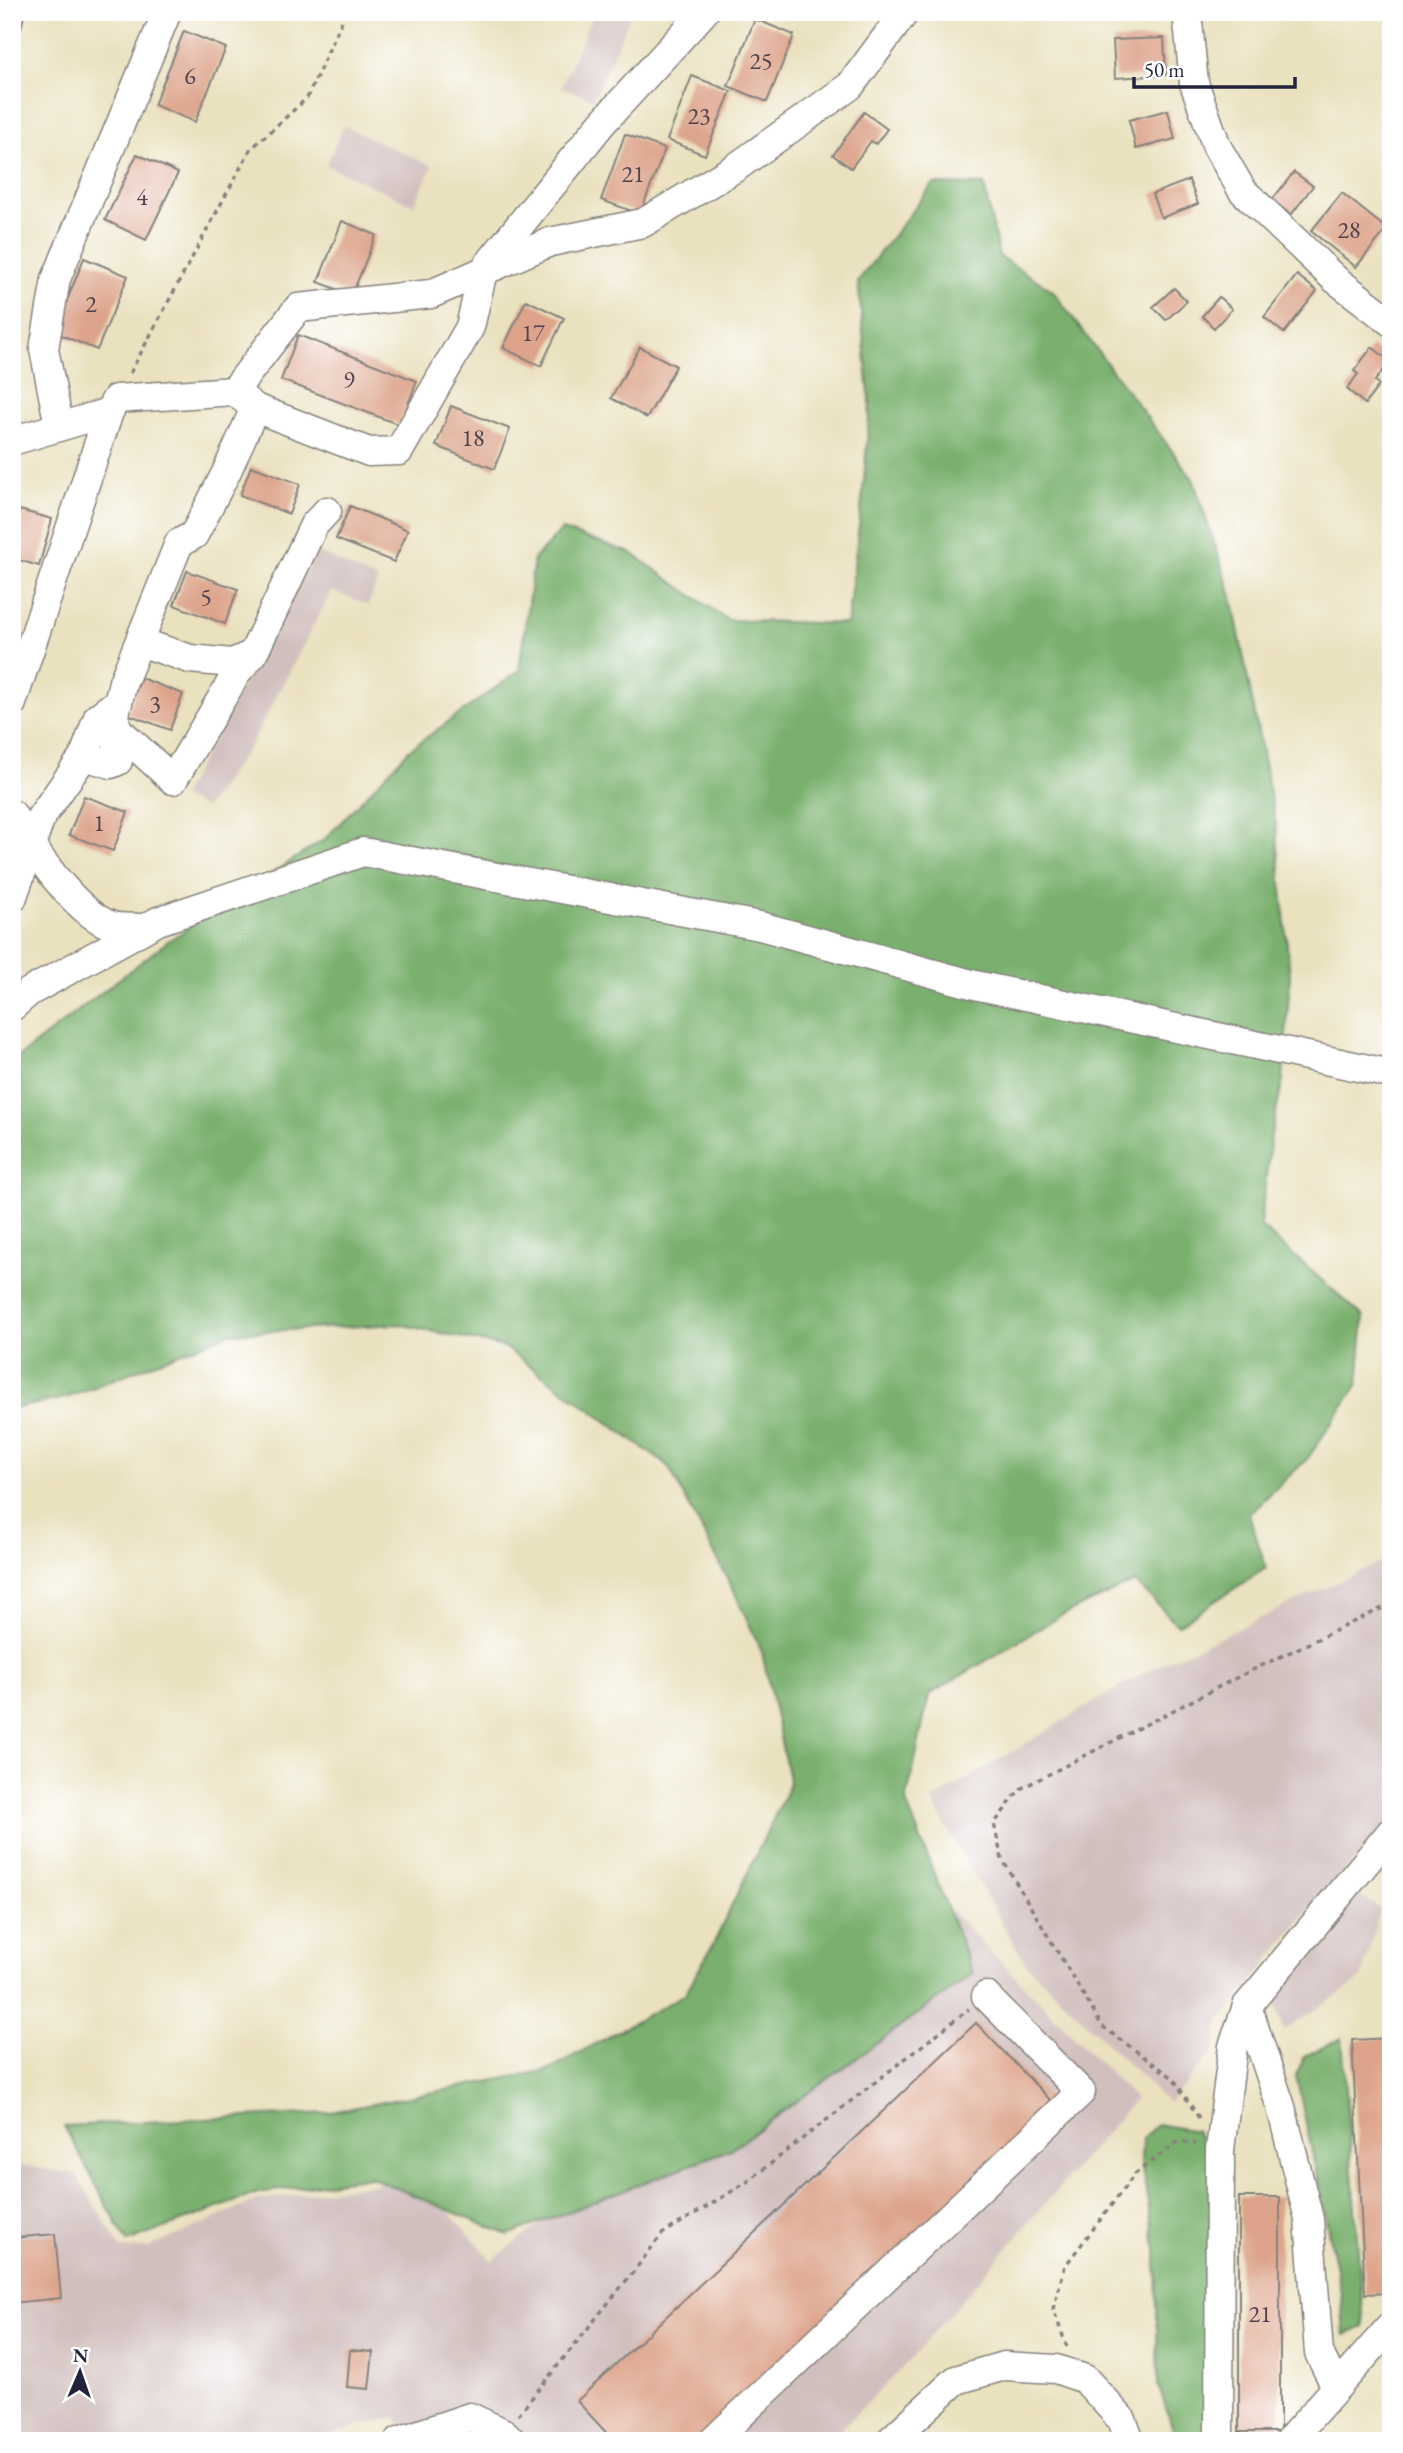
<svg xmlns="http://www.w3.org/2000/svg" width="1403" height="2453" font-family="'EB Garamond',serif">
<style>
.industrial{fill:#d1bfbe}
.forest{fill:#79b06d;stroke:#4e6954;stroke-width:2}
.building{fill:#dda48b}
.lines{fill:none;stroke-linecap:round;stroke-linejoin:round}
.minor-casing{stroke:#86827d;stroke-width:31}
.path{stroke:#86827d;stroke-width:3.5;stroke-dasharray:5 5;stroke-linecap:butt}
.minor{stroke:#fff;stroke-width:28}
.labels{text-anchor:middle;stroke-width:5;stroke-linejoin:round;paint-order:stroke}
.number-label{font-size:24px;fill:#51424f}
</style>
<rect width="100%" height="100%" fill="#fff"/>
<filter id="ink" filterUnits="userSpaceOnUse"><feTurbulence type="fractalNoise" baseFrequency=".0143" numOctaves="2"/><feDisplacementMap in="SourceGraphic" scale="14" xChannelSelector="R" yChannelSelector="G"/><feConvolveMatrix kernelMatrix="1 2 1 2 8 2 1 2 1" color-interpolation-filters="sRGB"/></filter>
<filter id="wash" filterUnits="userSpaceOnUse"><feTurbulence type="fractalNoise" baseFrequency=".00686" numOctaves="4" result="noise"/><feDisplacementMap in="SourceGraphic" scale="28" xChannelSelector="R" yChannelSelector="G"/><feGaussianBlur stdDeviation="1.57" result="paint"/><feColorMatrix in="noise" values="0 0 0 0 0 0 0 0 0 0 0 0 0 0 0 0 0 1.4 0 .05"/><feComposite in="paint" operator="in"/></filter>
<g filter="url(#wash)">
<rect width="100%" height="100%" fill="#eae1bf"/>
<g class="industrial">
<path d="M594,12H632L593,99L561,87Z"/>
<path d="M344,126L432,166L414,205L326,165Z"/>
<path d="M317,552L378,580L368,605L332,591L250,746L205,808L181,797Z"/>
<path d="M1391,1557V1820L1305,1914L1220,2022L1215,2050L1168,2103L1026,1964L931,1801L1139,1675Z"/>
<path d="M1355,1890L1380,1910L1361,1979L1284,2031L1273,1994Z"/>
<path d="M948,1908L1135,2099L911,2359L829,2441H411L396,2417L305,2441H12V2164L76,2174L121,2249L148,2248L257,2200L420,2178L492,2261Z"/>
</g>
<g class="forest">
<path d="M933,184L984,185L999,256L1052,290L1193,479L1232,597L1276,825L1290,977L1283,1080L1271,1135L1260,1226L1364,1317L1358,1384L1308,1458L1249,1514L1266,1568L1178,1625L1135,1582L1062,1615L929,1695L906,1802L973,1974L731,2149L508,2235L370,2177L258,2193L127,2242L64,2126L326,2113L548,2070L685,1994L714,1943L790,1784L762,1652L733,1589L668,1466L504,1347L399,1324L230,1333L69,1397L12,1409V1062L168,941L325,839L409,750L519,671L534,559L562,530L631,553L728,620L847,624L863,492L870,404L858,281Z"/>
<path d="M1342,2038L1364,2327L1344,2335L1341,2293L1296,2075L1305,2056Z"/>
<path d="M1157,2124L1196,2131L1216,2170L1213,2441H1177L1158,2384L1156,2250L1141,2162L1142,2139Z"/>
</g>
<g id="blocks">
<g class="building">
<path d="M12,12H25L17,44L12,43Z"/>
<rect x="1116" y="12" width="31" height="3"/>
<path d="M755,19L794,35L767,102L728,86Z"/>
<path d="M184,31L226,48L195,122L154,105Z"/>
<path d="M1164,38L1166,75L1115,78L1113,40Z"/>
<path d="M692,76L731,91L705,155L667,140Z"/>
<path d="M1168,110L1175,139L1136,149L1129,120Z"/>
<path d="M864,112L887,129L876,144L871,141L851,168L833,155Z"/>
<path d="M625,134L665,149L640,214L601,200Z"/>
<path d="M137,154L178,173L146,240L105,220Z"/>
<path d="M1294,172L1313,186L1291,215L1272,200Z"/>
<path d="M1189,180L1198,204L1161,218L1152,194Z"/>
<path d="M1342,193L1387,229L1356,267L1311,231Z"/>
<path d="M342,221L376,235L352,295L318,282Z"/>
<path d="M84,258L128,276L97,350L54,332Z"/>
<path d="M1297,275L1317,291L1284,333L1264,317Z"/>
<path d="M1174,288L1187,301L1166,320L1153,307Z"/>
<path d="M1219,297L1232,309L1214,328L1202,316Z"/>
<path d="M526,300L564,318L541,366L503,348Z"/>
<path d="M298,335L417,381L400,425L281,380Z"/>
<path d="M640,347L676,366L647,418L611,398Z"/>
<path d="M1372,347L1390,361L1375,381L1379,385L1365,404L1347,389L1358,374L1354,371Z"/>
<path d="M451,406L510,429L494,469L436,446Z"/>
<path d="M251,466L300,484L289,514L240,495Z"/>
<path d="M350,506L408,530L394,562L336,539Z"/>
<path d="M12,508L52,519L39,566L12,558Z"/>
<path d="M187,571L238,589L225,624L174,605Z"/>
<path d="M141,678L183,694L170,730L127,714Z"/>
<path d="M84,796L128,812L113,851L69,835Z"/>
<path d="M976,2023L1057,2107L705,2441H614L577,2401Z"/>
<path d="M1391,2038V2293L1365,2294L1352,2040Z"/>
<rect x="1239" y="2197" width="41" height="235"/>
<path d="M55,2234L61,2298L12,2303V2238Z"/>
<path d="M350,2350L373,2352L369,2389L347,2387Z"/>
</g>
</g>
</g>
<g filter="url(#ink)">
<use href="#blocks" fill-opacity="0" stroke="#86827d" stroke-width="2"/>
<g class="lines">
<defs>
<g id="minor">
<path d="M1187,12L1194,83L1217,147L1242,190L1335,279L1391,322"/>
<path d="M234,391L255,408L369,452L399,451L470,327L483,271L602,123L704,12"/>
<path d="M59,426L44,349L56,279L167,12"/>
<path d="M12,441L109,412"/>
<path d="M140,642L190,659L232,663L253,654L314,525L327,511"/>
<path d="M12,703L109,412L116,399L234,391L298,308L431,294L550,242L643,223L735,168L850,86L905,12"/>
<path d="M116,728L173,780L238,671L253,654"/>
<path d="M84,756L98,717L118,702"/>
<path d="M12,814C30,847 75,912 110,925C119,929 133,927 143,928"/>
<path d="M12,899L41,817L84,756L111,764L118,761L115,714L123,682L179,543L194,535L226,473L255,408"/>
<path d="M12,1007L29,992L158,921L363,852L760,926L975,985L1391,1074"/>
<path d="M1247,2006L1281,2107L1309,2219L1319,2353L1336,2387"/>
<path d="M399,2441L470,2417L504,2433L512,2441"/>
<path d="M713,2441L1081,2092L986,1996"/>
<path d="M890,2441L956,2380L1004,2366L1056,2369L1085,2379L1122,2420L1130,2441"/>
<path d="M1219,2441L1220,2150L1233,2046L1247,2006L1391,1832"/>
<path d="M1289,2441L1391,2326"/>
</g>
</defs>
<use href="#minor" class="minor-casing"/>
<g class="path">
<path d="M130,373L250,150L307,98L346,12"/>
<path d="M1199,2118L1173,2078L1102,2026L1002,1859L994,1824L1020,1789L1240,1676L1391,1604"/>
<path d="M1067,2347L1053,2309L1065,2266L1135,2174L1179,2141L1196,2144"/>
<path d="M518,2415L634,2271L662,2234L747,2182L969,2009"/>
</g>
<use href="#minor" class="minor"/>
</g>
</g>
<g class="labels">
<g class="number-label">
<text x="761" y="69">25</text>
<text x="190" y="84">6</text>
<text x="699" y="124">23</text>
<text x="633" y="182">21</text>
<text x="142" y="205">4</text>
<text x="1349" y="238">28</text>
<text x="91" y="312">2</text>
<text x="533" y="341">17</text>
<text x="349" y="388">9</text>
<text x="473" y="446">18</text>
<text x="206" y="605">5</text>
<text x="155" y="712">3</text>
<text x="99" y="831">1</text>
<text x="1260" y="2322">21</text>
</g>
</g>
<rect width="1403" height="2453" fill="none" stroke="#fff" stroke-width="42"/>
<g transform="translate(80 2372) rotate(2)" stroke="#ffffff" stroke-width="5" paint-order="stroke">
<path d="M0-5L12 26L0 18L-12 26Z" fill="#22223b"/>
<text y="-10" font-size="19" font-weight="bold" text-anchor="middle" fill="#22223b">N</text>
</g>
<path d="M1134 77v10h161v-10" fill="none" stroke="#22223b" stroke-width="3.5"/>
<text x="1144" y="77" font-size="21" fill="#22223b" stroke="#ffffff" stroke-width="5" paint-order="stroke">50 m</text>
</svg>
